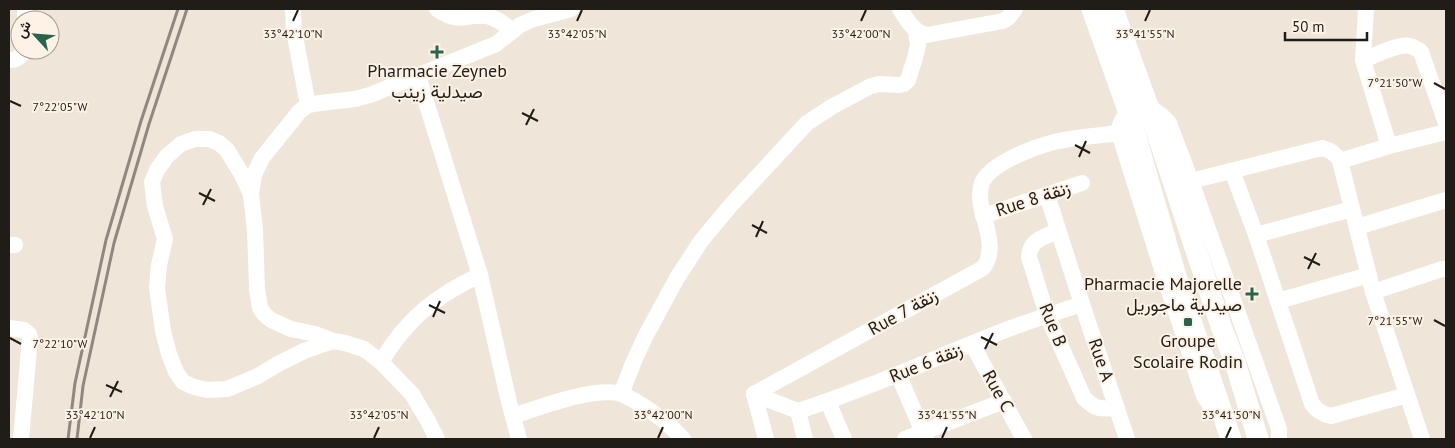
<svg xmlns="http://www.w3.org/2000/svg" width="1455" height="448" font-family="'PT Sans',Vazirmatn,sans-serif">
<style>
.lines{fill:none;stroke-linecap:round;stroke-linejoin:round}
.minor{stroke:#fff;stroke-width:16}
.major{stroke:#fff;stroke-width:21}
.rail{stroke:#908880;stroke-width:3}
.ticks{fill:none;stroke:#201c18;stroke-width:2}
.poi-dot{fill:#2b644c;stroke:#fdf2e5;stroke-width:2}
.labels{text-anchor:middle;stroke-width:4;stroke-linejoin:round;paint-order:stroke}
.poi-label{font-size:18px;fill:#201c18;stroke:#fdf2e5}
.street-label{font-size:18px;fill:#201c18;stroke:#fdf2e5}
.ticks-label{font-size:12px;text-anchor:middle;fill:#201c18;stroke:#fdf2e5;stroke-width:4;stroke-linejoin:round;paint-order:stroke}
</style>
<rect width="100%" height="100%" fill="#efe5d8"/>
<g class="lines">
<g class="minor">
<path d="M293,9L294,31L308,105"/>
<path d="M437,9C461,25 463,14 486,16C496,17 505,25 513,31"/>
<path d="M900,9C907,20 913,32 927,35L1003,21L1009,17L1015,9"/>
<path d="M1366,9L1363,60L1389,146"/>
<path d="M25,20V9"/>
<path d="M9,60C17,60 21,57 24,50"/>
<path d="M1363,60C1375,56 1398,43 1410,46C1415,47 1418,50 1421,52L1446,123"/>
<path d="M418,76L480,275L509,402L519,439"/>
<path d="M1340,161L1389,146L1446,132"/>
<path d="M1232,171L1256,235L1312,404C1317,411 1322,414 1331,416L1407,395"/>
<path d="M1191,181L1322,148C1331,150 1336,154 1340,161L1373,292L1422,439"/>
<path d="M251,194L254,175L262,158L299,112L308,105L320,103L355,99L370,95L496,44L520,25L534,19L571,9"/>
<path d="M1047,195L1082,304L1127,439"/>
<path d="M983,216L1082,183"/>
<path d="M1357,227L1446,200"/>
<path d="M1058,231C1043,238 1030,239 1029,257L1047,315L1084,398C1096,410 1101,409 1117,408"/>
<path d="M1256,235L1352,209"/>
<path d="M9,245H15"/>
<path d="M1373,292L1442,269H1446"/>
<path d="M1278,301L1369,275"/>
<path d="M9,328L24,330L29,334L30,338L21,439"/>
<path d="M333,341L315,334L291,329L271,320L264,314L260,308L257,289L255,230L251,194L241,173L227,150L219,143L209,139H195L181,144L167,156L157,170L152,182L155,206L165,239L159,265L157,288L163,331L169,354L176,372L183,382L194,387L207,390L227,389L256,377L278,364L304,351L333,341L345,343L364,349L381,362L412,394L428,421L437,439"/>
<path d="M972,344L1024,439"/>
<path d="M381,362C406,320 435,296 480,275"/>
<path d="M898,374L926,439"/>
<path d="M621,394L634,361L645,337L677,278L701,241L731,205L807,123L833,106L871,86L879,84L899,85L904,84L908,80L915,58L918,45L916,31"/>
<path d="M754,394L983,268C994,254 989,236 985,221C981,210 978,194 982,183C990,163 1035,147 1054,142C1075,137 1097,136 1119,133"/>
<path d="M754,394L798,411"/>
<path d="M754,394L766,439"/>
<path d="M828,402L844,439"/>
<path d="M798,411C867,389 932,359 998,333C1026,322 1054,313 1082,304"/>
<path d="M798,411L805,439"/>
<path d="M1223,415L1210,405L1204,396L1164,276L1119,133C1119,114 1133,111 1148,106L1161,115L1169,123L1191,181L1279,429V439"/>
<path d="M513,416C541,407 594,386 622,394C626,396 631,399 635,401C654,412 669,423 683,439"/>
<path d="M905,439L1004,401"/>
</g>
<g class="major">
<path d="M1092,9L1129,113L1175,273L1231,439"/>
<path d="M1113,9L1148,106L1221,326L1235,362L1258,439"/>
</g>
<g class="rail">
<path d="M68,439L75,383L106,240L141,121L178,9"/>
<path d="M77,439L83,386L114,243L149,124L187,9"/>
</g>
</g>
<path class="ticks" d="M293,21L298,10M577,21L582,10M861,21L866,10M1145,21L1150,10M1434,83L1445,89M10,101L21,106M522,113L538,121M526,125L534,109M1075,145L1090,153M1079,157L1086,141M199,193L215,201M203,205L211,189M752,225L767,233M756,237L763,221M1304,257L1320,265M1308,269L1316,253M429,305L445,313M433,317L440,301M1434,320L1445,326M981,337L997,345M10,338L21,344M985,349L993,333M106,385L122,392M110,397L118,381M90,438L95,427M374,438L379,427M658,438L663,427M942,438L947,427M1226,438L1231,427"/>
<g class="poi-dot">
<path d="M434.5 44.5h5v5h5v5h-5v5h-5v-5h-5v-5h5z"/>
<path d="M1249.5 286.5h5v5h5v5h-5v5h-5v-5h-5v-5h5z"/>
<rect x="1183" y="317" width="10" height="10" rx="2.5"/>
</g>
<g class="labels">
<g class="poi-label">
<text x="437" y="77">Pharmacie Zeyneb<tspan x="437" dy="21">صيدلية زينب</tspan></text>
<text x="1242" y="290" text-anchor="end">Pharmacie Majorelle<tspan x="1242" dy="21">صيدلية ماجوريل</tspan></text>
<text x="1188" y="347">Groupe<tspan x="1188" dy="21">Scolaire Rodin</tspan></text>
</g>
<g class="street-label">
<text transform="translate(1033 199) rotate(-18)" y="6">Rue 8 زنقة</text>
<text transform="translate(903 312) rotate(-29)" y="6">Rue 7 زنقة</text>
<text transform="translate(1053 325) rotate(68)" y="6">Rue B</text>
<text transform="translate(1101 360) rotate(71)" y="6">Rue A</text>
<text transform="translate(926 363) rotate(-22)" y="6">Rue 6 زنقة</text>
<text transform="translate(998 391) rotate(61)" y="6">Rue C</text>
</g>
</g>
<g class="ticks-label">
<text x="293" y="38">33°42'10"N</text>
<text x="577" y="38">33°42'05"N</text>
<text x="861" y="38">33°42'00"N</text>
<text x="1145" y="38">33°41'55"N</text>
<text x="1395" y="87">7°21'50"W</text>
<text x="60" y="111">7°22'05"W</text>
<text x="1395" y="325">7°21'55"W</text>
<text x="60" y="348">7°22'10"W</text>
<text x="95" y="419">33°42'10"N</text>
<text x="379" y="419">33°42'05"N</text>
<text x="663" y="419">33°42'00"N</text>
<text x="947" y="419">33°41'55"N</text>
<text x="1231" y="419">33°41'50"N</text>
</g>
<rect width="1455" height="448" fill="none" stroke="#201c18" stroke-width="20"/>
<g transform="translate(35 35) rotate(296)"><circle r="24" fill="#fdf2e5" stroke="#a59c93"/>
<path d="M0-4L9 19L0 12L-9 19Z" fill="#2b644c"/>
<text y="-8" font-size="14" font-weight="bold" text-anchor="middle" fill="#201c18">ش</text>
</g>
<path d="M1285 32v8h82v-8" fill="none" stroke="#201c18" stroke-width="2.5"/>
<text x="1292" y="32" font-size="15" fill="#201c18" stroke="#fdf2e5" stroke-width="4" paint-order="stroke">50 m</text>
</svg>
